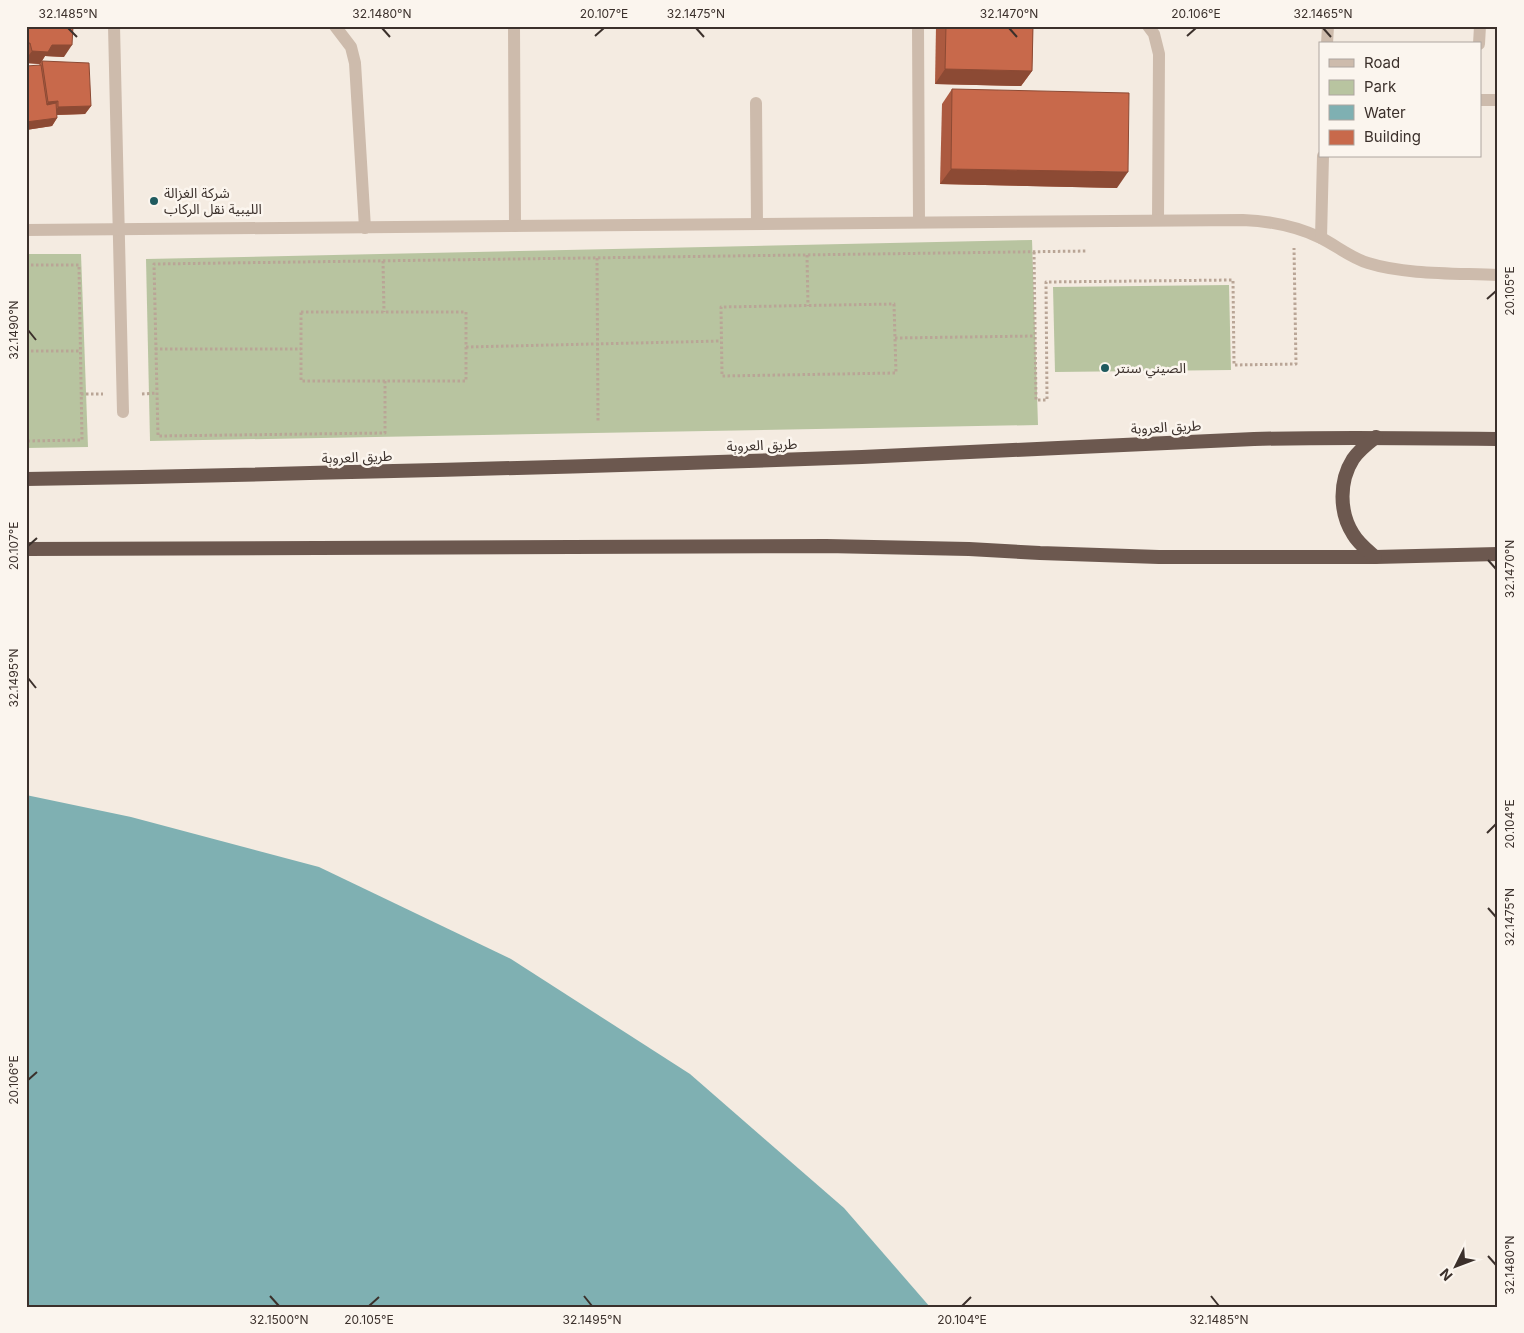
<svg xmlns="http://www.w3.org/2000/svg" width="1524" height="1333" font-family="Inter,'Noto Sans Arabic',sans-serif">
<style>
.green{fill:#b8c4a0}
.water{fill:#7fb0b2}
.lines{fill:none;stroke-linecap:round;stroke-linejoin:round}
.path{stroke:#b9a596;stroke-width:3;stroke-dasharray:2.5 2.5;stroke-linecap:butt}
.minor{stroke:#cdbbac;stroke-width:12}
.trunk{stroke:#6c584f;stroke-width:14}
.wall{fill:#ac5a40}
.shaded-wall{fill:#8c4a34}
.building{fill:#c8694b;stroke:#8c4a34}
.ticks{fill:none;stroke:#3b302b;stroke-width:2}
.poi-dot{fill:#1f5a5e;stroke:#fbf5ee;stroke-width:2}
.labels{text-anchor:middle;stroke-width:5;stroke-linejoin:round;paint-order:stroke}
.poi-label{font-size:14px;fill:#3b302b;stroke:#fbf5ee;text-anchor:start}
.street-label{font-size:14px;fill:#3b302b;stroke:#fbf5ee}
.neatline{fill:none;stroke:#3b302b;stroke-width:2}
.ticks-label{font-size:12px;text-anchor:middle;fill:#3b302b}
</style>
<rect width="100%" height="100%" fill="#f4ebe1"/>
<g class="green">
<path d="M1032,240L1038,425L150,441L146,259Z"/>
<path d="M26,254H81L88,447L26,448Z"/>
<path d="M1229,285L1231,370L1055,372L1053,287Z"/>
</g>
<path class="water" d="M26,795L131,817L319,867L511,959L690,1074L844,1208L930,1307H26Z"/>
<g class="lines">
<g class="path">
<path d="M1034,252L1036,400H1047L1046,282L1233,280L1234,365L1296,364L1294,248"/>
<path d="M807,255L808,306"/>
<path d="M597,258L598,421"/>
<path d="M383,261L384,312"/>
<path d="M26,265H79L82,440L26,441"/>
<path d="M894,304L896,373L722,376L721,307Z"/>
<rect x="301" y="312" width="165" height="69"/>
<path d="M895,338L1035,336"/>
<path d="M466,347L721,341"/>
<path d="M155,349H301"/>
<path d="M26,351H80"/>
<path d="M385,381V433L158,436L154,264L1087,251"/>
<path d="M81,394H103"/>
<path d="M142,394L157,393"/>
</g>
<g class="minor">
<path d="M114,26L123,412"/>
<path d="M335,26L351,47L355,63L365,228"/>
<path d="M514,26L515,226"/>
<path d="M918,26L919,222"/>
<path d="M1148,26L1154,34L1159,54L1158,220"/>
<path d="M1327,44L1328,26"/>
<path d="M1479,44L1480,26"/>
<path d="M1480,100H1498"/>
<path d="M756,103L757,224"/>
<path d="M26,230L1243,220C1270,221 1296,226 1321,238C1337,246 1351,258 1368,263C1406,275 1458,273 1498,275"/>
<path d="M1321,238L1323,156"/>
</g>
<g class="trunk">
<path d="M26,479C305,474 583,467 862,457C993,452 1123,444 1254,439C1335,437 1416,438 1498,439"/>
<path d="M26,549L826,546L969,549L1040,553L1159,557H1375L1498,554"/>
<path d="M1375,557C1367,550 1358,543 1353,534C1339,512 1339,481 1353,459C1359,450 1367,444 1376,437"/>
</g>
</g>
<g class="wall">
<path d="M26,26L64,57L45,56L40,64L26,63Z"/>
<path d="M936,26H1033L1032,71L1021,86L935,84Z"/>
<path d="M42,61L91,106L85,114L57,115V118L52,126L26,130L39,65Z"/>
<path d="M952,89L1117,188L940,184L942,104Z"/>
</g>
<g class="shaded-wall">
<path d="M26,43H30L26,49Z"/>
<path d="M52,45H72L64,57L45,56L40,64L26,63V59L32,51Z"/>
<path d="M945,69L1032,71L1021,86L935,84Z"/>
<path d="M58,101L52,109L43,110L48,102Z"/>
<path d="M91,106L85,114L53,115L58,107Z"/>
<path d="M57,118L52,126L26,130V122Z"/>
<path d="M951,169L1128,172L1117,188L940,184Z"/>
</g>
<g class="building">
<path d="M26,26H73L72,45H52L48,52L32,51L30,43H26Z"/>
<path d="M946,26H1033L1032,71L945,69Z"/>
<path d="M42,61L89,63L91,106L58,107V101L48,102Z"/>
<path d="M41,65L47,105L56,103L57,118L26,122V66Z"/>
<path d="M952,89L1129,93L1128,172L951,169Z"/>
</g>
<path class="ticks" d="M68,28L77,37M382,28L390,37M696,28L704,37M1009,28L1017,37M1323,28L1331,37M595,36L604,28M1187,36L1196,28M1487,299L1496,291M28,330L36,340M28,546L37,538M1488,560L1496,569M28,678L36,688M1487,833L1496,824M1488,908L1496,917M28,1080L37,1072M1488,1256L1496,1265M270,1296L279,1306M584,1296L592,1306M1211,1296L1219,1306M369,1306L379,1297M962,1306L971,1297"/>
<g class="poi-dot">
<circle cx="154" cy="201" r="5"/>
<circle cx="1105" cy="368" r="5"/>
</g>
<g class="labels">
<g class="poi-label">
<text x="164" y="198">شركة الغزالة<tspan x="164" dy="16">الليبية نقل الركاب</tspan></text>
<text x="1115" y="373">الصيني سنتر</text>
</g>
<g class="street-label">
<text transform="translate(1166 427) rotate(-3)" y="5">طريق العروبة</text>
<text transform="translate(762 445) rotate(-2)" y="5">طريق العروبة</text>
<text transform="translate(357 457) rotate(-2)" y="5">طريق العروبة</text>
</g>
</g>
<rect width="1524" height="1333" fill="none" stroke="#fbf5ee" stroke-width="55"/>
<rect x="1319" y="42" width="162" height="115" fill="#fbf5ee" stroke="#aea6a0"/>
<rect x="1329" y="59" width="25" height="8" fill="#cdbbac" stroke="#aea6a0"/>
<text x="1364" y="68" font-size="15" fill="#3b302b">Road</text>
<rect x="1329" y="80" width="25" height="15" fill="#b8c4a0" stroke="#aea6a0"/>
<text x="1364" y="92" font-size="15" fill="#3b302b">Park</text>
<rect x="1329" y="105" width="25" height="15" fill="#7fb0b2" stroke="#aea6a0"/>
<text x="1364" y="118" font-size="15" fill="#3b302b">Water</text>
<rect x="1329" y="130" width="25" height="15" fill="#c8694b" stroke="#aea6a0"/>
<text x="1364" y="142" font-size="15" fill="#3b302b">Building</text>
<g transform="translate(1456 1266) rotate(228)" stroke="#fbf5ee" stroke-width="4" paint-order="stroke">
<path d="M0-4L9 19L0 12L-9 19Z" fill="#3b302b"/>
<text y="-8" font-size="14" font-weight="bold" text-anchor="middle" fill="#3b302b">N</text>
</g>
<rect x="28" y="28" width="1468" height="1278" class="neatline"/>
<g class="ticks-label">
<text x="68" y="18">32.1485°N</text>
<text x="382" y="18">32.1480°N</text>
<text x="604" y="18">20.107°E</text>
<text x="696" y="18">32.1475°N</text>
<text x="1009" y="18">32.1470°N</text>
<text x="1196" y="18">20.106°E</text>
<text x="1323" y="18">32.1465°N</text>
<text transform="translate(1510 291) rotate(-90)" y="4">20.105°E</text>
<text transform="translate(14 330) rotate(-90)" y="4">32.1490°N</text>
<text transform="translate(14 546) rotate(-90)" y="4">20.107°E</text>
<text transform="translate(1510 569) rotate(-90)" y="4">32.1470°N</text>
<text transform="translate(14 678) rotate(-90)" y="4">32.1495°N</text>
<text transform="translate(1510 824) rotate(-90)" y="4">20.104°E</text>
<text transform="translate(1510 917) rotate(-90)" y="4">32.1475°N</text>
<text transform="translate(14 1080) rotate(-90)" y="4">20.106°E</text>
<text transform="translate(1510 1265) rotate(-90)" y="4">32.1480°N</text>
<text x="279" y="1324">32.1500°N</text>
<text x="369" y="1324">20.105°E</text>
<text x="592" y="1324">32.1495°N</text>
<text x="962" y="1324">20.104°E</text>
<text x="1219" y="1324">32.1485°N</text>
</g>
</svg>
